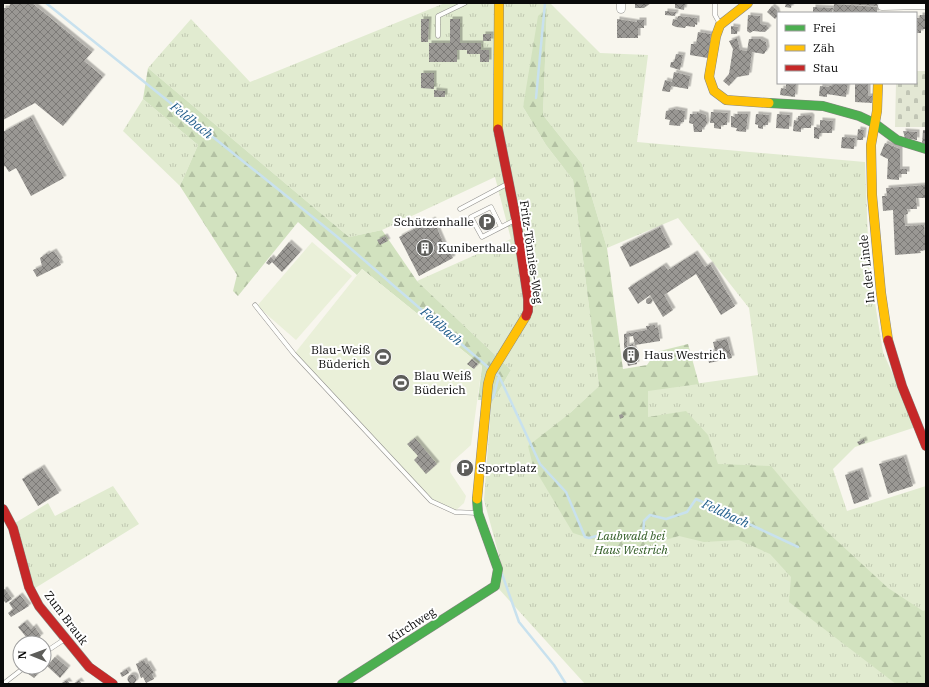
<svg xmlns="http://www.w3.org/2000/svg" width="929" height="687" font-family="'IBM Plex Serif',serif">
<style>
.grass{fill:url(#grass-tufts);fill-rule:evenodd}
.forest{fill:url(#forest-firs)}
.cemetery{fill:url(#cemetery-stones)}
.pitch{fill:#eaf0d9}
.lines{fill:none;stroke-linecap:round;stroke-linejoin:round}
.stream{stroke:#c8e1ee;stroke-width:2.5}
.building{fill:url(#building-cross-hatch);filter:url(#shadow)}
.lane-casing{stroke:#91908d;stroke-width:5}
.street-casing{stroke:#91908d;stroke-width:9}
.fast-casing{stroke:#888783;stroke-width:10}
.slow-casing{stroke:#888783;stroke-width:10}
.jam-casing{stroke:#888783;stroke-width:10}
.lane{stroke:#fefefc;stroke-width:4}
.street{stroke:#fefefc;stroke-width:8}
.fast{stroke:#4caf50;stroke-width:9}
.slow{stroke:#ffc107;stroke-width:9}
.jam{stroke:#c62828;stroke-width:9}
.labels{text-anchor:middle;stroke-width:4;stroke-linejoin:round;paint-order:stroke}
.poi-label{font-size:12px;fill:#0a0a0a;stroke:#fff;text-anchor:start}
.street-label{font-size:12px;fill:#0a0a0a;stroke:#fff}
.park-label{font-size:12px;font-style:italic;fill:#2e5922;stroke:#fff}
.water-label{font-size:13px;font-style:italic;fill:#225e8c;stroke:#fff}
</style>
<defs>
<pattern id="grass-tufts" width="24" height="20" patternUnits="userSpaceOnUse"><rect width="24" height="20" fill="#e1ebd0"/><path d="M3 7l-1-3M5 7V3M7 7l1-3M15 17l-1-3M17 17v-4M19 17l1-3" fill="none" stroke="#c0c8b1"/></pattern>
<pattern id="forest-firs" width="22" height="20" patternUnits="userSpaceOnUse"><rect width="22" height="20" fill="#d2e2bf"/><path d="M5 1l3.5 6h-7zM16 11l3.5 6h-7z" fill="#b3c1a3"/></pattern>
<pattern id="cemetery-stones" width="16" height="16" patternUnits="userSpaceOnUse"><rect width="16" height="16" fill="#e3e7d4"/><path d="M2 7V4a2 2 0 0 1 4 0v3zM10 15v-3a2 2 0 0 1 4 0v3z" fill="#c1c5b5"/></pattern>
<pattern id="building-cross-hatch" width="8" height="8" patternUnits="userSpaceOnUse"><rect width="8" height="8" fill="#9a9894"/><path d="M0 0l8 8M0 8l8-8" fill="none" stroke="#7c7a77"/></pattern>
<filter id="shadow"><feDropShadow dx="2.5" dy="-2.5" stdDeviation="0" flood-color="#0004"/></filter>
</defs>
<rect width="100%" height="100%" fill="#f8f6ee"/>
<g class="grass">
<path d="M445,3H550L600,53L648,55L637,142L865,162L869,266L883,352L916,427L855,447L833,469L847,511L926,486V684H585L498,588L501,563L484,500L491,404L511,370L417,281L511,239L495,177L382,230L349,237L148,68L191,19L250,82ZM547,8L543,115L582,164L607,248L678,218L749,308L758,375L666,388H607L569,414L599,386L573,180L546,145L523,107Z"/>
<path d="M143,99L198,145L180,186L123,131Z"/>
<path d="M113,486L139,524L32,590L15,523L48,503L55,516Z"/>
</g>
<g class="forest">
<path d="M547,8L543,115L582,164L607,248L623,369L647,365L656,352L688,344L699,384L648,391V417L686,411L708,435L718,464L771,466L824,529L888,588L923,611L926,610V684H896L789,602L791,577L770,554L739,540L704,542L679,536L644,546L632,552L573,533L533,466L528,446L569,414L599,386L573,180L546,145L523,107L538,16Z"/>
<path d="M148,68L349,237L382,230L417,281L511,370L491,404L488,400H478L482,366L362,269L357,275L298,222L238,296L233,291L237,275L180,186L198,145L143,99Z"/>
</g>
<path class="cemetery" d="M916,71H926V127H895L896,83H916Z"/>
<g class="pitch">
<path d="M312,242L352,276L296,340L257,306Z"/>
<path d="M362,269L482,366L471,445L451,463L450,472L466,496L464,503L455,511L432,500L295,353Z"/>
</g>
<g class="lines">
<g class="stream">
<path d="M46,3L335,235L489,368"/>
<path d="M536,98L545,3"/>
<path d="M495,372L499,376L540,464L566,492L585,537L589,538L608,533L627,538L643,537L644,521L650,515L666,519L687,512L696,499L798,547"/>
<path d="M493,398L499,376"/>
<path d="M502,574L519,622L554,665L566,684"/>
</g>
</g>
<g class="building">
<path d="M32,3L92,52L84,61L103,77L63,126L35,103L3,120V8H9L10,4Z"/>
<path d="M635,3H651L644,8H635Z"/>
<path d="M675,3H685L684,10L675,8Z"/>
<path d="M786,3H792L791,8L785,7Z"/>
<path d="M847,3H877V6L846,4Z"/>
<path d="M834,4L877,7V13H833Z"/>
<path d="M772,6L777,10L778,16L775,19L767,12Z"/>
<path d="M813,7L833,8L832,13H813Z"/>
<path d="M665,11L676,12L675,16L665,15Z"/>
<path d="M748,15L760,16V24L766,25L769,28L765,32L753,31L750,33L747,31Z"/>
<path d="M920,15H926V29H921V33H916V18H920Z"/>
<path d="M678,16L697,18V25L695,24V27L686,26L685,28L676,27L672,25L673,19L677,20Z"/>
<path d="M421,19H429L428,42H421Z"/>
<path d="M450,19H460V43H481V50H489V62H480V54H467V50H457V62H429V43H450Z"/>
<path d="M617,19L637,22V20H644V28H638V38H617Z"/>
<path d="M731,26L738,27L737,34H731Z"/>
<path d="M698,32L711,34L708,58L690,55L691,44H696Z"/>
<rect x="483" y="34" width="8" height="7"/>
<path d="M737,38L740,50L747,51L749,39H760L766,42L767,49L764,54L752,52L749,75L737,77L729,86L723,81L729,74L733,49L729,41Z"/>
<path d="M676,54L683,55L680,70L670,67L671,62H674Z"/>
<path d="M674,72L690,76L688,89L671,86L670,92L662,91L665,80L672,82Z"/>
<path d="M421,73H434V89L421,88Z"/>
<path d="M786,83H796L795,97L780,95L781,88L786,89Z"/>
<path d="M833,83H848L846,97L827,94V97L819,96L820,86L829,87V86H832Z"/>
<path d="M855,83H868V96H872V103L855,102Z"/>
<path d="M434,90L445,91V97H434Z"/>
<path d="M674,109L685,111L684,122H681L680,126L669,125L670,120L665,119L666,111Z"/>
<path d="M697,112L706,115L707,123L705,127L702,128V132H694L693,124L689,123L690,114H697Z"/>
<path d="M711,112L728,113L727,125H721V129L714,128V123H710Z"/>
<path d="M735,114H748L746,132L736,131L737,128L731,127V116L735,117Z"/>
<path d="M756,114L769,115L768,125H763V129L758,128V125L755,124Z"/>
<path d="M777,114L790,115L789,129L776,128Z"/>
<path d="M810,115L812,117L811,128H801V132L793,131L794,120L798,121V116Z"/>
<path d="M31,117L64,178L31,196L16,168L9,172L5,166L3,167V132Z"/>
<path d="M820,120L833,121L832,133H820L819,139L814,138V127L820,128Z"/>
<path d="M858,129L864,130L863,140H857Z"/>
<path d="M923,130H926V144H922Z"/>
<path d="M903,131L917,132V140L905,138Z"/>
<path d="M842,137L855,138L854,149L841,148Z"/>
<path d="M885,143L900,149V169H907V174H899V180L887,179L888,159L880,155Z"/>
<path d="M926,185V198H916L917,209H907L908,214L904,215L905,226L924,225L926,250L920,251L921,253L895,255L893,210L883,211L882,196H887L886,188Z"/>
<path d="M433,219L446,249L448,248L453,258L419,276L399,237Z"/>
<path d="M660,227L670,247L630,267L620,247Z"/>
<path d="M385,236L388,241L380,245L377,240Z"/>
<path d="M289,242L300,252L282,272L272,262L269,265L266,263L271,257L274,260Z"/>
<path d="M54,251L60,260L59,261L61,265L37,277L33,270L42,266L40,258L47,253L48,254Z"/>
<path d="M695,253L705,267L710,264L735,306L721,315L696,274L664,295L673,310L663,317L650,295L638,304L628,288L664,265L668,270Z"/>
<circle cx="649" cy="301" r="3"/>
<path d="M655,325V328L658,327L660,341L635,345L633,336L627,337V346L633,344L637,364L628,366L624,346V334L647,330L646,326Z"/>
<path d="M727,339L732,358L709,363L707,353L715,351L713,342Z"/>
<path d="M472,359L478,364L474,369L467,364Z"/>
<path d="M622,414L624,417L620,419L619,415Z"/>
<path d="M415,438L437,464L426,474L414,460L418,456L407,444Z"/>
<path d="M864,439L865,443L859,445L857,442Z"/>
<path d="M904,457L913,486L888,494L879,464Z"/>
<path d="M42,467L59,493L38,506L22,479Z"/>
<path d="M860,470L869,499L854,504L845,475Z"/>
<path d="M5,589L12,599L6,603L3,600V590Z"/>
<path d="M20,595L29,606L11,617L8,613L13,609L9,603Z"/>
<path d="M25,622L31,629L34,626L41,636L31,643L18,627Z"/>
<path d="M55,657L68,668L60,678L47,666Z"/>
<path d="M144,660L146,664L148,663L154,673L152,674L154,679L146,683L143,677L141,678L136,664Z"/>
<path d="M32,667H44L34,678L27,673Z"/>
<path d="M127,669L129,673L122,677L120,673Z"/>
<circle cx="132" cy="679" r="4.5"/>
<path d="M67,680L70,684H60Z"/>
<path d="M79,680L82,684H73Z"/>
</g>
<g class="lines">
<defs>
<g id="lane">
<path d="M715,3V15L720,24"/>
<path d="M438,36V16L465,3"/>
<path d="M460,209L507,184"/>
<path d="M501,227L491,207L471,217L482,237L515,220"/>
<path d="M255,305L294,354L431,501L455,512L477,513"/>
<path d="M44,653L65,639"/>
<path d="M3,684L25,667"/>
</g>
<g id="street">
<path d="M882,6L926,5"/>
<path d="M621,9V3"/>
</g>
<g id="fast">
<path d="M769,103L823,106L859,116L874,123L897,140L926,149"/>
<path d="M342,684L495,586L498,569L478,513L477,499"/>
</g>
<g id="slow">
<path d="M748,3L720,25L716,36L709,77L714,91L726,100L769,103"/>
<path d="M878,83L877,111L871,145L872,195L881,293L888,340"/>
<path d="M498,129L499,3"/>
<path d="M477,499L488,384L491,373L526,316"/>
</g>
<g id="jam">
<path d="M498,129L516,219L528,299V311L526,316"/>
<path d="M888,340L902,386L926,446"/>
<path d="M3,509L13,528L29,587L39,606L89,667L113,684"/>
</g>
</defs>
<use href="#lane" class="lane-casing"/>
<use href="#street" class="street-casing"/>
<use href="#fast" class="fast-casing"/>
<use href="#slow" class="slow-casing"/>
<use href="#jam" class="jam-casing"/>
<use href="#lane" class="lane"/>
<use href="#street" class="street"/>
<use href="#fast" class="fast"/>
<use href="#slow" class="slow"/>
<use href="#jam" class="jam"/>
</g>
<defs>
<symbol id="parking-disc" viewBox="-11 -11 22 22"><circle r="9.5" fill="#5d5d5a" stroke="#fff"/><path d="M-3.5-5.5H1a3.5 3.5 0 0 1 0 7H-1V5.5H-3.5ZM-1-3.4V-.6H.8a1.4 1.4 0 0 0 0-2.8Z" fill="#fff"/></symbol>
<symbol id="building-disc" viewBox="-11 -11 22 22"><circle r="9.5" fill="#5d5d5a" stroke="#fff"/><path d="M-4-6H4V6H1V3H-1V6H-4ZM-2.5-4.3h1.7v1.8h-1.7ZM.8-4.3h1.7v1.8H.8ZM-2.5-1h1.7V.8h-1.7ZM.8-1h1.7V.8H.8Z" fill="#fff"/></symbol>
<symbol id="stadium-disc" viewBox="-11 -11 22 22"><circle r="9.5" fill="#5d5d5a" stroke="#fff"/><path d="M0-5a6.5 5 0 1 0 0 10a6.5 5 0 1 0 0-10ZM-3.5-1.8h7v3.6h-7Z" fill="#fff"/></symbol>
</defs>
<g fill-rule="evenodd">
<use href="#parking-disc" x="477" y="212" width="20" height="20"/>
<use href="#building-disc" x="415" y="238" width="20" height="20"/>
<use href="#building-disc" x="621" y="345" width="20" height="20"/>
<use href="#stadium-disc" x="373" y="347" width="20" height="20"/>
<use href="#stadium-disc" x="391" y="373" width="20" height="20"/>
<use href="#parking-disc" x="455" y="458" width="20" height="20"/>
</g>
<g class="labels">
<g class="poi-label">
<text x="474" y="226" text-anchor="end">Schützenhalle</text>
<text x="438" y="252">Kuniberthalle</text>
<text x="370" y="354" text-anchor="end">Blau-Weiß<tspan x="370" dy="14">Büderich</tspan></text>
<text x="644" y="359">Haus Westrich</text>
<text x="414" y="380">Blau Weiß<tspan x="414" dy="14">Büderich</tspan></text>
<text x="478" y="472">Sportplatz</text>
</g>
<g class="street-label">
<text transform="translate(531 252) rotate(82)" y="4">Fritz-Tönnies-Weg</text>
<text transform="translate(867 269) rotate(-96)" y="4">In der Linde</text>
<text transform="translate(66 618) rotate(53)" y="4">Zum Brauk</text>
<text transform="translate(412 625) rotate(-33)" y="4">Kirchweg</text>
</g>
<g class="park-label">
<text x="631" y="540">Laubwald bei<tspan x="631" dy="14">Haus Westrich</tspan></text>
</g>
<g class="water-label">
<text transform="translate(192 120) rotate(39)" y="5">Feldbach</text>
<text transform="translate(442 326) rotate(41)" y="5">Feldbach</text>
<text transform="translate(726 513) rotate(25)" y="5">Feldbach</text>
</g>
</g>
<rect width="929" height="687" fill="none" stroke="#0a0a0a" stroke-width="8"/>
<rect x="777" y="12" width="140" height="72" fill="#ffffff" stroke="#9d9d9d"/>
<rect x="785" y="25" width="20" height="6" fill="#4caf50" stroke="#9d9d9d"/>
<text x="813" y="32" font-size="12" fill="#0a0a0a">Frei</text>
<rect x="785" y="45" width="20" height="6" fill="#ffc107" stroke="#9d9d9d"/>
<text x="813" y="52" font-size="12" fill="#0a0a0a">Zäh</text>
<rect x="785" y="65" width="20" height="6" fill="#c62828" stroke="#9d9d9d"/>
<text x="813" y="72" font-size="12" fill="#0a0a0a">Stau</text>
<g transform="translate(32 655) rotate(271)"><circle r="19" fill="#ffffff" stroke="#9d9d9d"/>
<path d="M0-3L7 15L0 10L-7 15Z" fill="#5d5d5a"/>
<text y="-6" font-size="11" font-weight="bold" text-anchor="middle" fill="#0a0a0a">N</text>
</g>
</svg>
